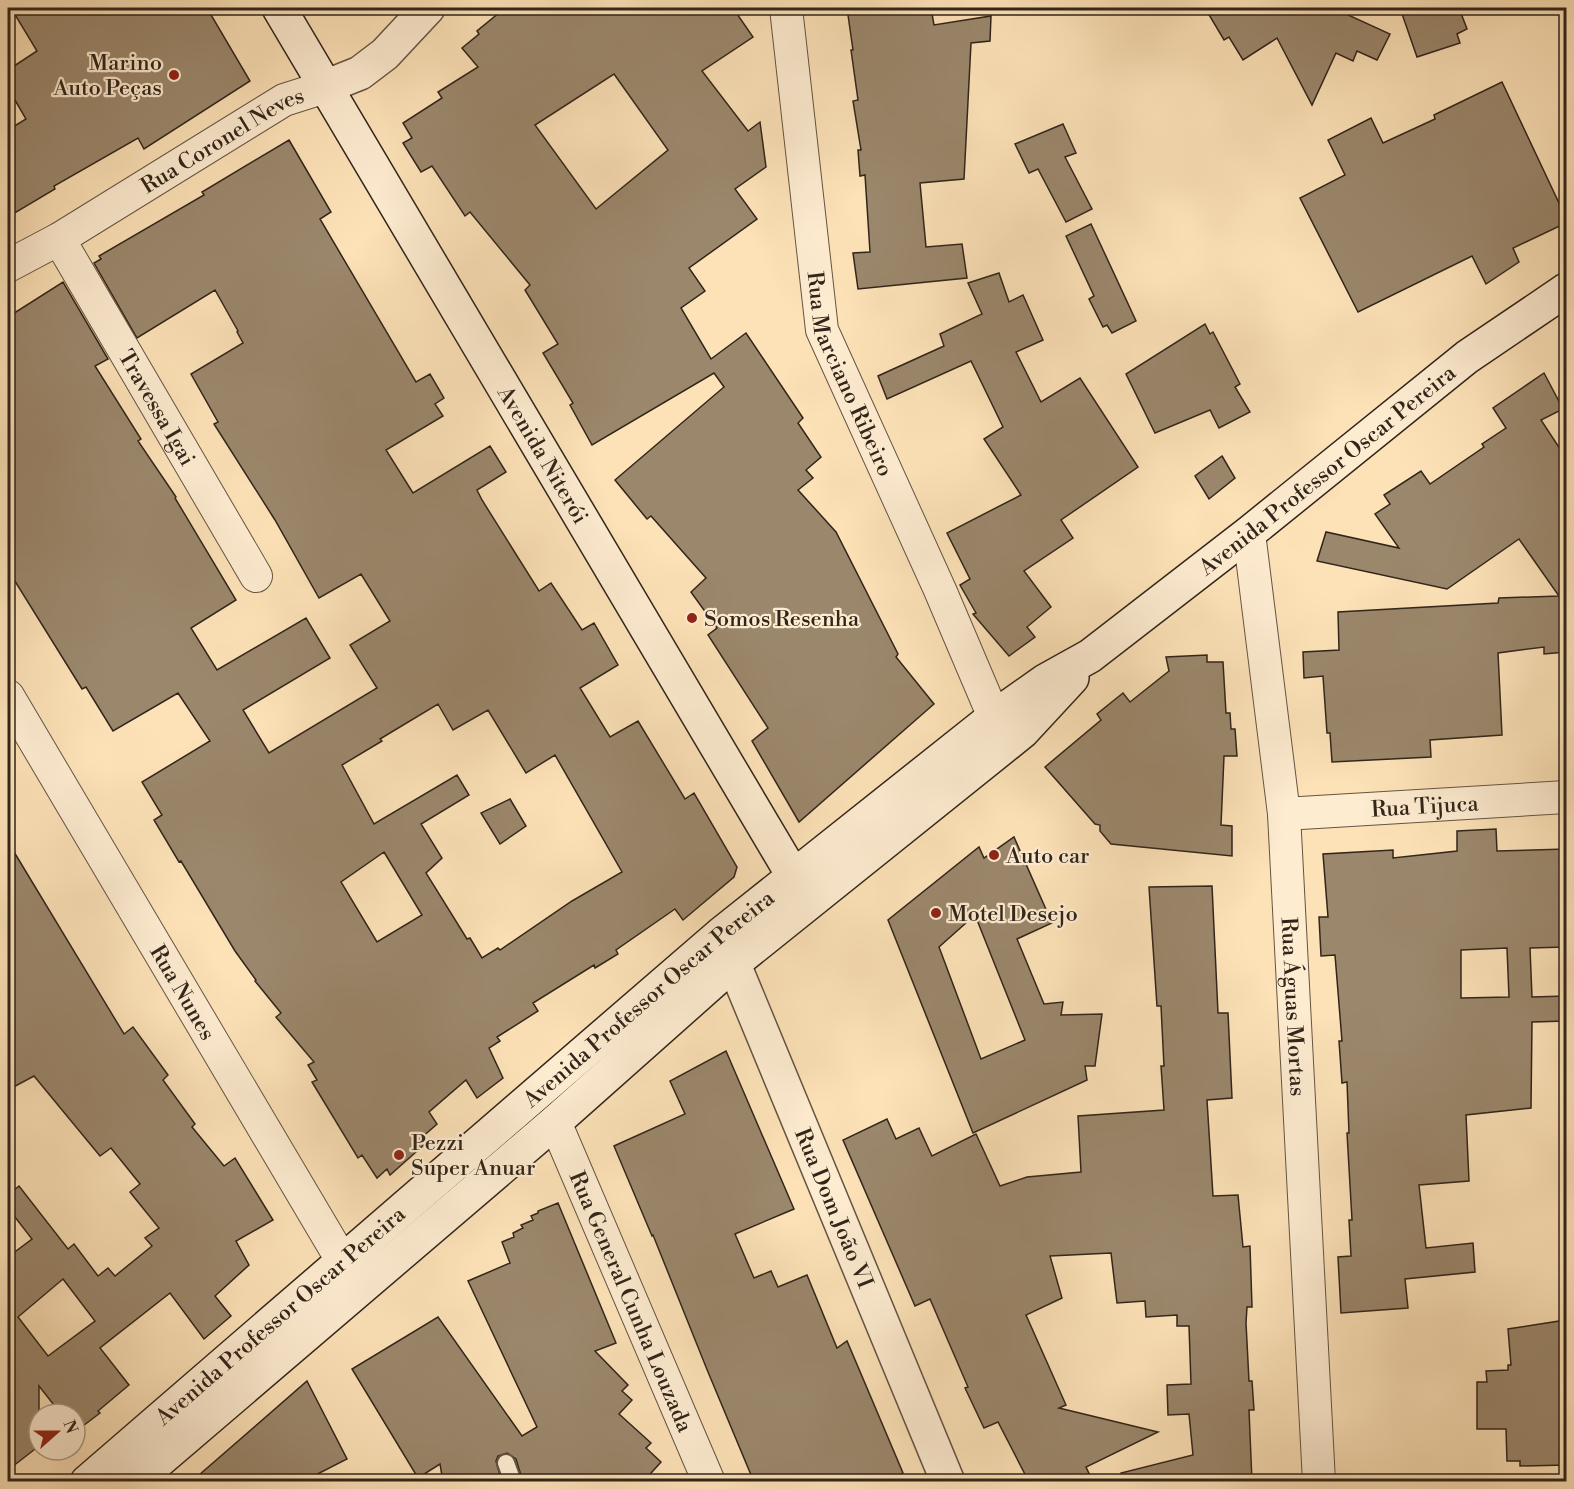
<svg xmlns="http://www.w3.org/2000/svg" width="1574" height="1489" font-family="'Libre Bodoni',serif">
<style>
.building{fill:#9b876c;stroke:#31251a;stroke-width:1.5;fill-rule:evenodd}
.lines{fill:none;stroke-linecap:round;stroke-linejoin:round}
.service-casing{stroke:#645442;stroke-width:20}
.minor-casing{stroke:#645442;stroke-width:34}
.tertiary-casing{stroke:#645442;stroke-width:36}
.secondary-casing{stroke:#31251a;stroke-width:36}
.service{stroke:#feecd1;stroke-width:16}
.minor{stroke:#feecd1;stroke-width:32}
.tertiary{stroke:#feecd1;stroke-width:33}
.secondary{stroke:#feecd1;stroke-width:33}
.poi-dot{fill:#8f2418;stroke:#feecd1;stroke-width:2}
.labels{text-anchor:middle;stroke-width:4.5;stroke-linejoin:round;paint-order:stroke}
.poi-label{font-size:22px;fill:#31251a;stroke:#feecd1;text-anchor:start}
.street-label{font-size:22px;fill:#31251a;stroke:#feecd1}
</style>
<rect width="100%" height="100%" fill="#fde2b8"/>
<filter id="stains"><feTurbulence type="fractalNoise" baseFrequency=".00333" numOctaves="4"/><feColorMatrix values="0 0 0 0 .2 0 0 0 0 .09 0 0 0 0 .02 0 0 0 .5 -.17"/></filter>
<radialGradient id="worn" r=".72"><stop offset=".6" stop-color="#630" stop-opacity="0"/><stop offset="1" stop-color="#630" stop-opacity=".3"/></radialGradient>
<g class="building">
<path d="M11,8H207L250,81L144,149L138,138L54,186L55,189L8,217V130L26,119L8,88V70L37,51Z"/>
<path d="M505,8H733L753,37L702,71L748,131L760,122L766,167L735,189L757,219L689,268L705,291L681,308L711,359L746,333L803,418L798,423L821,457L806,470L813,478L798,490L836,532L898,654L896,657L934,704L799,822L752,741L768,728L708,635L717,628L691,592L706,578L651,516L647,519L615,480L724,387L714,373L592,445L570,405L573,403L543,353L558,344L525,290L530,285L470,212L465,216L432,166L421,172L403,143L412,138L403,123L442,98L438,92L478,67L462,48L479,34L477,31ZM614,74L668,150L596,209L535,125Z"/>
<path d="M847,8H931L934,25L991,16L990,41L971,43L964,179L920,183L926,247L962,244L967,278L858,289L853,253L870,252L865,175L860,176L858,150H861L853,101L858,100L851,50H853Z"/>
<path d="M1205,8H1333L1390,34L1377,60L1357,51L1353,61L1336,53L1312,105L1277,38L1243,60L1229,37L1224,40Z"/>
<path d="M1400,8H1459L1467,29L1457,34L1460,43L1417,57Z"/>
<path d="M1502,82L1566,218V223L1513,248L1519,262L1486,284L1472,256L1358,312L1300,198L1345,175L1328,140L1371,118L1383,143L1435,119L1434,115Z"/>
<path d="M1063,124L1076,153L1065,157L1092,209L1066,222L1038,169L1029,173L1015,144Z"/>
<path d="M289,140L331,212L320,219L416,382L430,374L444,398L435,404L443,416L386,450L413,493L490,446L506,472L477,490L482,500L539,591L551,583L582,630L594,623L618,665L580,688L610,737L638,721L685,799L694,793L737,867L734,877L683,920L675,909L616,950L618,954L595,968L594,965L533,1003L538,1011L497,1037L500,1041L489,1048L503,1078L477,1098L466,1080L429,1112L437,1124L420,1139L425,1144L390,1175L387,1169L377,1178L362,1155L358,1158L312,1082L317,1080L308,1065L314,1062L276,1017L281,1013L255,981L256,980L235,951L181,861L179,862L154,820L162,815L142,782L210,741L178,693L113,731L86,687L82,689L8,570V317L63,282L108,359L95,366L141,439L138,441L176,497L175,498L236,600L191,628L217,670L306,618L330,658L243,710L269,753L377,688L350,645L390,621L361,574L319,598L275,520L214,424L218,422L191,374L243,343L237,332L238,331L215,290L137,338L94,263L101,259L99,256L204,195L202,192ZM438,704L453,730L488,710L526,773L555,755L622,872L572,901L500,950L498,948L482,958L470,938L467,939L426,873L442,858L421,824L469,795L457,775L374,824L342,765L382,741L380,739ZM384,852L422,915L377,942L341,882Z"/>
<path d="M1091,224L1136,321L1112,333L1107,325L1103,327L1089,299L1094,296L1066,236Z"/>
<path d="M999,273L1009,302L1023,295L1043,340L1016,352L1041,402L1080,378L1138,467L1061,520L1073,538L1024,571L1051,607L1027,627L1035,637L1009,656L973,614L976,613L960,585L970,579L947,533L1021,495L984,439L1003,427L971,361L887,399L878,376L944,346L940,334L982,314L968,283Z"/>
<path d="M1205,324L1210,334L1213,332L1240,384L1235,387L1250,412L1219,428L1210,410L1155,433L1126,374Z"/>
<path d="M1544,373L1563,409L1541,420L1566,458V652L1544,654V647L1498,653L1502,735L1430,740L1431,757L1332,762L1330,733H1327L1323,676L1304,678L1303,652L1339,650L1338,612L1498,603L1499,598L1559,596L1519,539L1447,589L1317,561L1326,532L1399,548L1375,514L1390,504L1384,495L1421,471L1430,484L1484,447L1482,444L1506,428L1493,408Z"/>
<path d="M1222,456L1235,478L1209,499L1195,476Z"/>
<path d="M1207,655V662H1223L1226,713H1230L1231,729H1235L1237,756H1224L1221,825L1232,826V856L1111,844L1100,831V825L1095,824L1045,767L1101,720L1097,714L1123,693L1130,702L1169,671L1166,657Z"/>
<path d="M510,799L526,826L500,844L481,813Z"/>
<path d="M1496,829L1497,851L1566,849V947L1530,948L1532,997L1565,996L1566,1021L1532,1022L1531,1108L1466,1115L1469,1181L1419,1185L1426,1248L1473,1243L1475,1272L1405,1279L1408,1308L1341,1313L1338,1257L1351,1256L1349,1220H1352L1347,1133H1349L1347,1082L1342,1083L1339,1041H1342L1335,955L1321,956L1319,917H1328L1323,854L1393,850V858L1457,851V831ZM1507,948L1509,997L1461,998V950Z"/>
<path d="M1014,837L1052,923L1017,939L1044,1004L1063,1002L1061,1015L1102,1014L1095,1066H1085L1087,1080L973,1133L888,920L979,847L984,858ZM975,915L1025,1040L981,1059L939,947Z"/>
<path d="M8,842L124,1034L133,1027L168,1075L163,1080L195,1124L192,1127L224,1166L235,1158L273,1220L236,1241L249,1265L215,1296L231,1316L204,1339L170,1293L100,1348L129,1385L98,1411L100,1413L75,1432V1414H61L39,1386V1446L8,1470V1257L32,1239L8,1208V1195L19,1186L68,1249L74,1244L98,1276L108,1268L115,1276L152,1246L145,1238L159,1228L130,1192L140,1184L111,1148L100,1156L34,1076L8,1090ZM63,1279L95,1321L48,1356L18,1317Z"/>
<path d="M1212,886L1218,1013H1228L1232,1098L1207,1100L1213,1196L1238,1195L1243,1247L1250,1246L1252,1307H1247L1246,1323L1249,1381H1252L1254,1410H1249L1252,1482H1122L1121,1473L1193,1455L1189,1414L1168,1415L1167,1385L1191,1384L1189,1326H1177V1315L1146,1317L1145,1301L1117,1303L1111,1253L1050,1256L1062,1298L1026,1315L1066,1405L1059,1408L1158,1432L1086,1467L1093,1482H1029L998,1422L984,1428L965,1388L968,1387L930,1299L915,1306L843,1140L887,1119L896,1139L919,1128L932,1156L976,1134L1000,1186L1027,1177L1081,1172L1078,1116L1164,1110L1161,1066H1164L1161,1006H1157L1149,887Z"/>
<path d="M726,1051L794,1209L735,1234L754,1278L771,1271L778,1287L807,1275L837,1348L847,1341L903,1473L884,1482H754L708,1372L653,1235L652,1236L614,1146L685,1114L670,1081Z"/>
<path d="M558,1203L616,1343L595,1351L628,1385L622,1391L632,1400L619,1414L651,1443L646,1448L661,1462L643,1482H523L516,1459L507,1453L498,1456L496,1461L502,1482H443L440,1464L418,1478L352,1369L438,1317L522,1436L537,1427L468,1281L510,1263L502,1242L514,1237L513,1233L523,1228L521,1225L533,1220L531,1216L538,1213V1211Z"/>
<path d="M1566,1320V1465L1520,1466V1461H1507L1506,1429H1477V1382H1487L1486,1371L1508,1370V1365H1511L1508,1329Z"/>
<path d="M307,1381L347,1459L302,1482H191Z"/>
</g>
<g class="lines">
<defs>
<path id="service" d="M506,1463L513,1482"/>
<g id="minor">
<path id="s1" d="M786,8L822,330L940,590L994,717"/>
<path id="s2" d="M59,239L256,576"/>
<path id="s3" d="M8,266L59,239L284,100L325,87"/>
<path id="s4" d="M1249,533L1284,814L1319,1482"/>
<path id="s5" d="M8,696L356,1284"/>
<path id="s6" d="M1284,814L1566,797"/>
<path id="s7" d="M555,1122L709,1482"/>
</g>
<g id="tertiary">
<path d="M325,87L360,73L385,54L428,8"/>
<path id="s8" d="M723,938L948,1482"/>
</g>
<g id="secondary">
<path id="s9" d="M279,8L794,877L805,893"/>
<path id="s10" d="M87,1482L721,934L994,717L1045,681L1090,656L1249,533L1467,357L1566,290"/>
<path d="M134,1482L555,1122L734,963L1022,732L1072,678"/>
</g>
</defs>
<use href="#service" class="service-casing"/>
<use href="#minor" class="minor-casing"/>
<use href="#tertiary" class="tertiary-casing"/>
<use href="#secondary" class="secondary-casing"/>
<use href="#service" class="service"/>
<use href="#minor" class="minor"/>
<use href="#tertiary" class="tertiary"/>
<use href="#secondary" class="secondary"/>
</g>
<g class="poi-dot">
<circle cx="174" cy="75" r="6"/>
<circle cx="692" cy="618" r="6"/>
<circle cx="994" cy="855" r="6"/>
<circle cx="936" cy="913" r="6"/>
<circle cx="399" cy="1155" r="6"/>
</g>
<g class="labels">
<g class="poi-label">
<text x="162" y="70" text-anchor="end">Marino<tspan x="162" dy="25">Auto Peças</tspan></text>
<text x="704" y="626">Somos Resenha</text>
<text x="1006" y="863">Auto car</text>
<text x="948" y="921">Motel Desejo</text>
<text x="411" y="1150">Pezzi<tspan x="411" dy="25">Super Anuar</tspan></text>
</g>
<g class="street-label">
<text dy="8" stroke="none"><textPath href="#s3" startOffset="249">Rua Coronel Neves</textPath></text>
<text dy="8" stroke="none"><textPath href="#s1" startOffset="374">Rua Marciano Ribeiro</textPath></text>
<text dy="8" stroke="none"><textPath href="#s2" startOffset="195">Travessa Igai</textPath></text>
<text dy="8" stroke="none"><textPath href="#s9" startOffset="519">Avenida Niterói</textPath></text>
<text dy="8" stroke="none"><textPath href="#s10" startOffset="1602">Avenida Professor Oscar Pereira</textPath></text>
<text dy="8" stroke="none"><textPath href="#s6" startOffset="141">Rua Tijuca</textPath></text>
<text dy="8" stroke="none"><textPath href="#s5" startOffset="344">Rua Nunes</textPath></text>
<text dy="8" stroke="none"><textPath href="#s10" startOffset="741">Avenida Professor Oscar Pereira</textPath></text>
<text dy="8" stroke="none"><textPath href="#s4" startOffset="476">Rua Águas Mortas</textPath></text>
<text dy="8" stroke="none"><textPath href="#s8" startOffset="292">Rua Dom João VI</textPath></text>
<text dy="8" stroke="none"><textPath href="#s7" startOffset="195">Rua General Cunha Louzada</textPath></text>
<text dy="8" stroke="none"><textPath href="#s10" startOffset="255">Avenida Professor Oscar Pereira</textPath></text>
</g>
</g>
<rect width="1574" height="1489" fill="none" stroke="#fde2b8" stroke-width="30"/>
<rect x="9" y="9" width="1556" height="1471" fill="none" stroke="#31251a" stroke-width="3"/>
<rect x="15" y="15" width="1544" height="1459" fill="none" stroke="#31251a" stroke-width="1.5"/>
<g transform="translate(57 1432) rotate(69)"><circle r="28" fill="#feecd1" stroke="#ac9c88" stroke-width="1.5"/>
<path d="M0-4.5L10 22L0 15L-10 22Z" fill="#8f2418"/>
<text y="-9" font-size="16" font-weight="bold" text-anchor="middle" fill="#31251a">N</text>
</g>
<rect width="100%" height="100%" filter="url(#stains)"/>
<rect width="100%" height="100%" fill="url(#worn)"/>
</svg>
